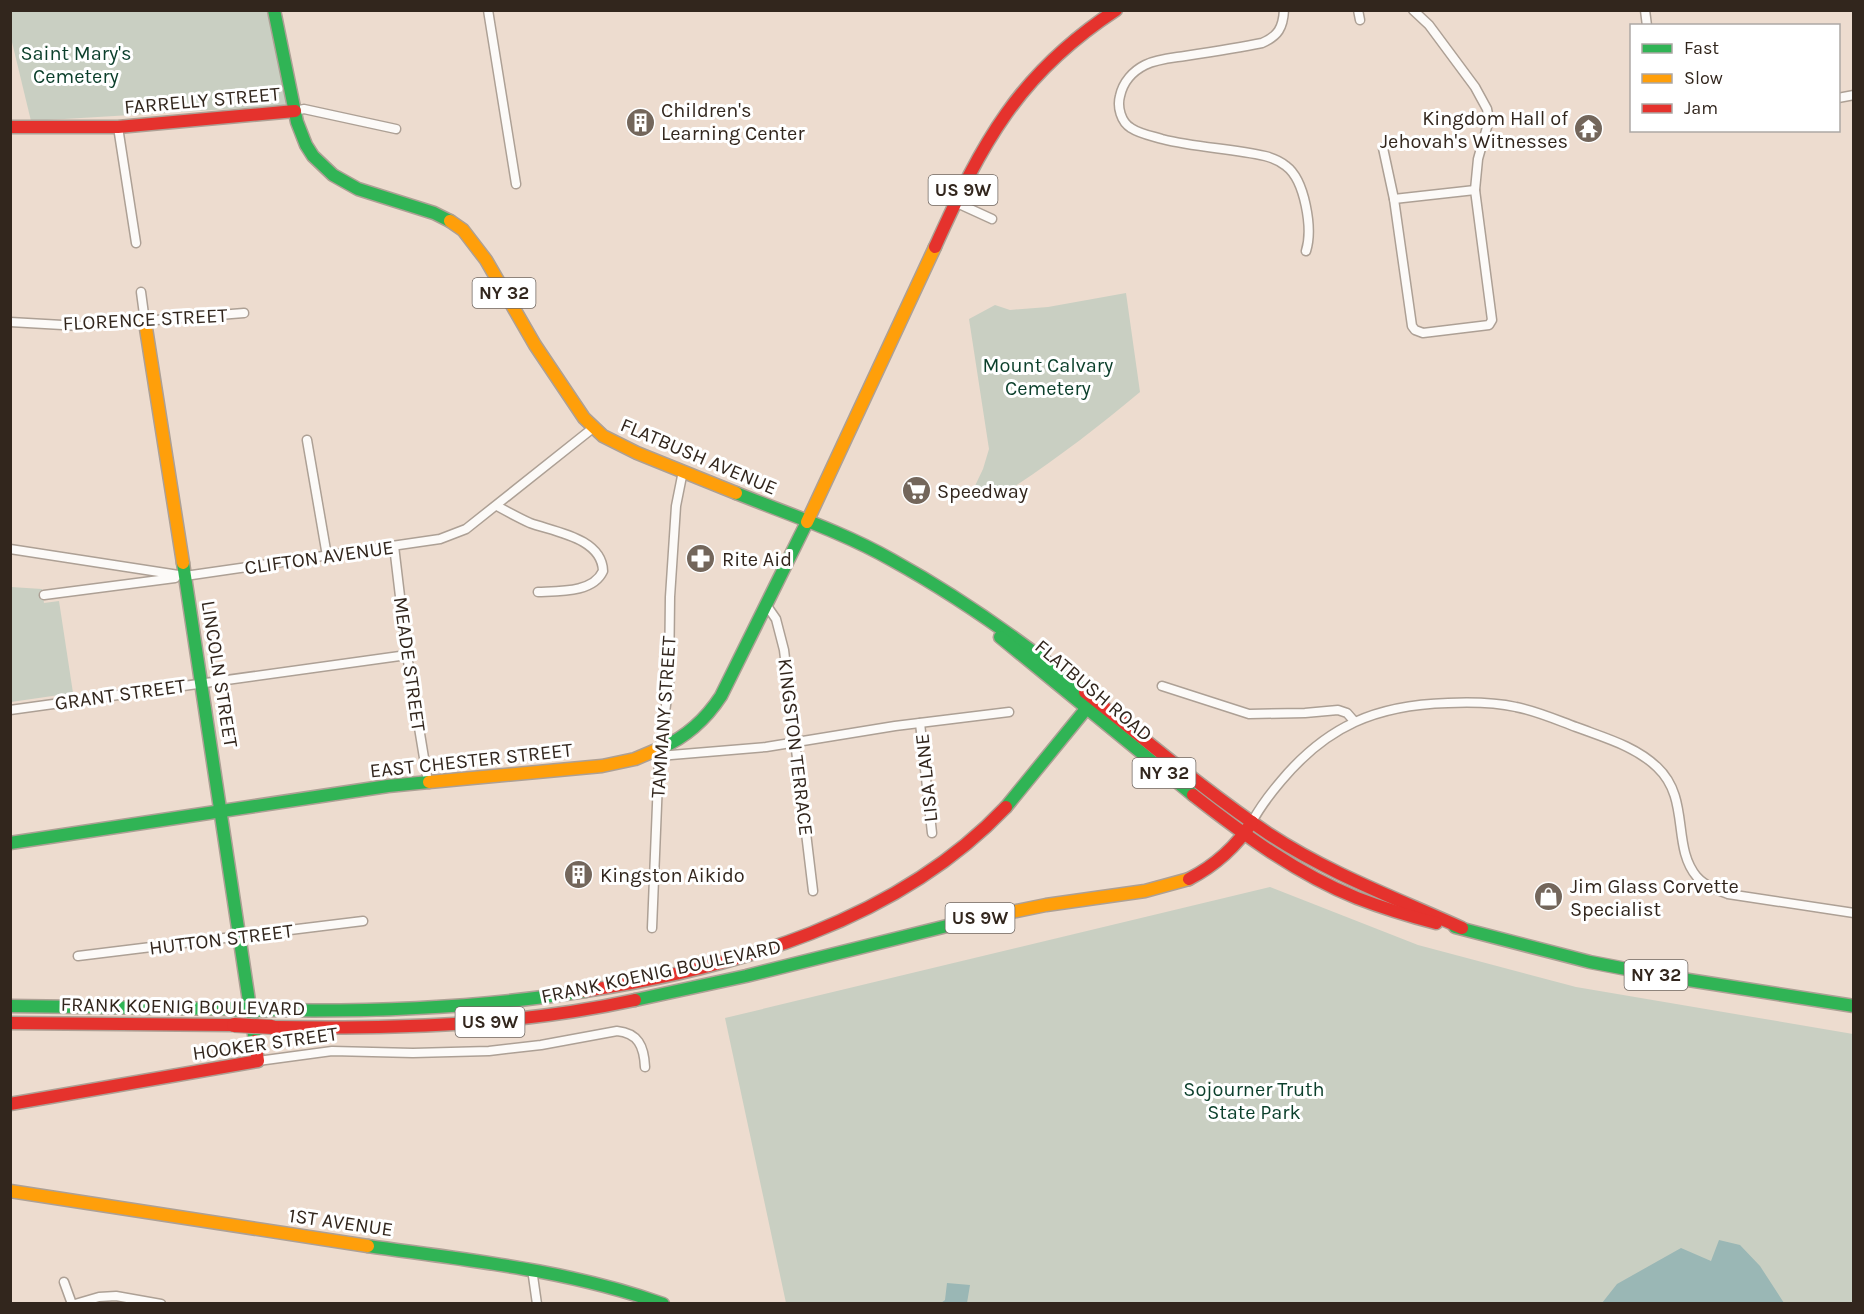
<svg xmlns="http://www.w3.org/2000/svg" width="1864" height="1314" font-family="Karla,sans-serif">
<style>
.green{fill:#c9cfc2}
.water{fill:#9ab7b5}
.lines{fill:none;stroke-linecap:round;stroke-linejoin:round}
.street-casing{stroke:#ada095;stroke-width:11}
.fast-casing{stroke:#ada095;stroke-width:15}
.slow-casing{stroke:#ada095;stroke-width:15}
.jam-casing{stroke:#ada095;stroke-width:15}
.street{stroke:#fcfaf8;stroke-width:8}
.fast{stroke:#30b455;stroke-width:12}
.slow{stroke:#ff9f0a;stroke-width:12}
.jam{stroke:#e5322d;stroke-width:12}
.fast-bridge-casing{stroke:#ada095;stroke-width:16;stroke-linecap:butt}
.jam-bridge-casing{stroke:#ada095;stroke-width:16;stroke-linecap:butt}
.fast-bridge{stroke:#30b455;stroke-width:14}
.jam-bridge{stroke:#e5322d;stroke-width:14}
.labels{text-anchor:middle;stroke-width:6;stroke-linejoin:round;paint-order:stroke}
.shield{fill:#fff;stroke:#706761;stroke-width:1.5}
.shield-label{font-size:18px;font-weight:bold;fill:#32261d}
.park-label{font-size:20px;fill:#0b3f2b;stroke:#fff}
.street-label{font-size:20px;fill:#32261d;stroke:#fff}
.poi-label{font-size:20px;fill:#32261d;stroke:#fff;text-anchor:start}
</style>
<rect width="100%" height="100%" fill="#eddccf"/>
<g class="green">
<path d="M10,11H267L287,103L282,106L31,121L11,38Z"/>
<path d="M1126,293L1140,392C1095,430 1047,466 997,498L973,490L983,469L989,449L969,319L995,305L1010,310L1048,307Z"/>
<path d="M11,587L42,589L44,603L59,601L73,693L11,702Z"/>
<path d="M1270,887L1418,945L1576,987L1853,1034V1303H786L725,1018Z"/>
</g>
<g class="water">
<path d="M1719,1240L1740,1245L1760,1266L1784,1303H1583H1602L1617,1284L1681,1248L1711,1261Z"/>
<path d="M947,1283L970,1285L967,1303H941L945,1300Z"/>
</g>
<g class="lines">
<defs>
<g id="street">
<path d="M488,10L516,184"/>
<path d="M1284,10C1283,28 1278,36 1262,43C1237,48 1211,52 1185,56C1172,58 1157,59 1145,65C1133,71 1123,82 1120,96C1117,107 1121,122 1131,128C1140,134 1152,136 1162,139C1197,148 1231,148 1265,156C1273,158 1280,161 1286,166C1305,180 1313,229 1306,251"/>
<path d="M1358,10L1360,20"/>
<path d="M1645,10L1647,26"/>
<path d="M1838,98L1854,95"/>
<path d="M295,111L304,109L396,129"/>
<path d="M118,127L136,243"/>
<path d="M1383,148L1394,199L1412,326L1415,330L1423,333L1489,325L1492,320L1475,190L1478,159L1489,120L1487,109L1475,87L1429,25L1413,10"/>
<path d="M1394,199L1475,190"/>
<path d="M957,203L992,219"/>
<path d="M141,292L145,322"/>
<path d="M10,322L80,326L244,313"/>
<path d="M307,440L327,556"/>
<path d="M497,506C508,512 519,518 530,523C555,532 602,538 603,571C593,593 559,591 538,592"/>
<path d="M394,546L407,655L428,782"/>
<path d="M10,549L185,576L440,539L466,529L593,428"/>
<path d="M44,595L175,578"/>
<path d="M767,606L776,619L784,650L813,891"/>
<path d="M1162,686L1249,714L1305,713L1338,710L1347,713L1354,721"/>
<path d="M10,710L407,655"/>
<path d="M920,723L932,833"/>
<path d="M659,756L766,747L895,726L1009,712"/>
<path d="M1252,822C1260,807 1270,794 1281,781C1327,726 1376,705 1448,703C1471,702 1493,702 1516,707C1537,711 1557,720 1576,727C1605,738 1635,746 1657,767C1691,799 1671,846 1697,877C1705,886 1717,890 1728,894L1854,913"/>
<path d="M652,928L659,756L669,683L670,597L676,506L683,471"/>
<path d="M78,956L363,921"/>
<path d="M258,1061L332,1051L413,1053L489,1051L541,1045L617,1031C638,1033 644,1046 645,1067"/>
<path d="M532,1269L537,1304"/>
<path d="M64,1282L72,1304"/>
<path d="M75,1304L99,1297L116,1296L161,1304"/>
</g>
<g id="fast">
<path d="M274,10L297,122L306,145L313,156L333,175L358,189L434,213L450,221"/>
<path d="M736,493C788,514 843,532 892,560C961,598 1024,643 1085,692"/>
<path d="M183,563L255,1041"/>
<path d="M1000,637L1193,795"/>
<path d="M661,748C686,737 706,719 721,696L807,522"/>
<path d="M1006,807L1086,709L1092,705"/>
<path d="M10,843L388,786L429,782"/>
<path d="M1455,927L1590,962L1663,976L1854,1006"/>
<path d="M635,1000L746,976L967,921"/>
<path d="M10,1006L231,1009"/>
<path d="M268,1010C374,1012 480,1008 585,991"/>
<path d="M368,1246C467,1260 568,1270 663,1304"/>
</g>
<g id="slow">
<path d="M450,221L463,230L486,260L535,345L584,418L603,436L637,453L736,493"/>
<path d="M145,322L183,563"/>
<path d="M807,522L935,247"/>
<path d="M429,782L602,766L635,759L661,748"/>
<path d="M967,921L1046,905L1145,891L1189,879"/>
<path d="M10,1191L368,1246"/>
</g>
<g id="jam">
<path d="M10,127H118L295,111"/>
<path d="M935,247C982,143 1018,74 1116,10"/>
<path d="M1085,692C1146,740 1205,791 1269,834C1328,873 1398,899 1462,928"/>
<path d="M1193,795C1243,834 1297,874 1357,898C1383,908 1409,916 1436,923"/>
<path d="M1189,879C1216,865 1236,847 1252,822"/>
<path d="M585,991C735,968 898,921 1006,807"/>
<path d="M10,1023L234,1025"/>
<path d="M272,1027C394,1029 515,1026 635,1000"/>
<path d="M10,1104L258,1061L255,1041"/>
</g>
</defs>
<use href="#street" class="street-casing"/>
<use href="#fast" class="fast-casing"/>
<use href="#slow" class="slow-casing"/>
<use href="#jam" class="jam-casing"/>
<use href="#street" class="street"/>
<use href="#fast" class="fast"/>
<use href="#slow" class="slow"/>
<use href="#jam" class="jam"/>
<defs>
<path id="fast-bridge" d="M231,1009L268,1010"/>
<path id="jam-bridge" d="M234,1025L272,1027"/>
</defs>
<use href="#fast-bridge" class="fast-bridge-casing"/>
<use href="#jam-bridge" class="jam-bridge-casing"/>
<use href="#fast-bridge" class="fast-bridge"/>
<use href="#jam-bridge" class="jam-bridge"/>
</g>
<defs>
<symbol id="building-disc" viewBox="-11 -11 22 22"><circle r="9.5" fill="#73665b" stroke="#fff"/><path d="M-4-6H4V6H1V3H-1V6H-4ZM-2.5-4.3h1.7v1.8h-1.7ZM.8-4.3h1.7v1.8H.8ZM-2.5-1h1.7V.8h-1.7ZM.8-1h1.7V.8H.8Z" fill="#fff"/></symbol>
<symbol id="temple-disc" viewBox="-11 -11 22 22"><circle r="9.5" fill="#73665b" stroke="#fff"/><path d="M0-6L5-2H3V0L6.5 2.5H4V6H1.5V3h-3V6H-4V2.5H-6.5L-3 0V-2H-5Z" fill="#fff"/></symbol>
<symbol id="supermarket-disc" viewBox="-11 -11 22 22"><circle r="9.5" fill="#73665b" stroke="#fff"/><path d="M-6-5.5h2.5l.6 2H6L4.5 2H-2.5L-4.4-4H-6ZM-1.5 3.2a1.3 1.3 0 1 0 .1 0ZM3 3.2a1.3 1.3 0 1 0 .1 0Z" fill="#fff"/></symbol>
<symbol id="pharmacy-disc" viewBox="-11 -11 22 22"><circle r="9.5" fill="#73665b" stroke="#fff"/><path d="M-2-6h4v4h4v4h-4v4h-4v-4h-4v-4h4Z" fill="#fff"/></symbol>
<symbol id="shop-disc" viewBox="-11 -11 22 22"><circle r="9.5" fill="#73665b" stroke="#fff"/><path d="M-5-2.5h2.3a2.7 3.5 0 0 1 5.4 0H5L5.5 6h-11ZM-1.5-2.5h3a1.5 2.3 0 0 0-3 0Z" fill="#fff"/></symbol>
</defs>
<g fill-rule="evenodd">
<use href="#building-disc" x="624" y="106" width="33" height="33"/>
<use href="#temple-disc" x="1572" y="112" width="33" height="33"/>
<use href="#supermarket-disc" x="900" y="474" width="33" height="33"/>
<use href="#pharmacy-disc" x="684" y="542" width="33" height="33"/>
<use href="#building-disc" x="562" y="858" width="33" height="33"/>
<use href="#shop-disc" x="1532" y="880" width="33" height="33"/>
</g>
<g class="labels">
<g class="shield">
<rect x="928.5" y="175" width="69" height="30" rx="4.5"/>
<rect x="472.5" y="278" width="63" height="30" rx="4.5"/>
<rect x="1132.5" y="758" width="63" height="30" rx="4.5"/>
<rect x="945.5" y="903" width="69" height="30" rx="4.5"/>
<rect x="1624.5" y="960" width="63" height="30" rx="4.5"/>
<rect x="455.5" y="1007" width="69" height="30" rx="4.5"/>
</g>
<g class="shield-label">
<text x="963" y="196">US 9W</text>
<text x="504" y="299">NY 32</text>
<text x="1164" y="779">NY 32</text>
<text x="980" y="924">US 9W</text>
<text x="1656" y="981">NY 32</text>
<text x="490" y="1028">US 9W</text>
</g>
<g class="park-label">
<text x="76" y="60">Saint Mary's<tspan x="76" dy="23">Cemetery</tspan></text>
<text x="1048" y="372">Mount Calvary<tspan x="1048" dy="23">Cemetery</tspan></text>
<text x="1254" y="1096">Sojourner Truth<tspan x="1254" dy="23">State Park</tspan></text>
</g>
<g class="street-label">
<text transform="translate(202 100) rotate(-5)" y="7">FARRELLY STREET</text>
<text transform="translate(145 319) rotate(-3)" y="7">FLORENCE STREET</text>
<text transform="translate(699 456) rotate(23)" y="7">FLATBUSH AVENUE</text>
<text transform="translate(319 557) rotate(-8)" y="7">CLIFTON AVENUE</text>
<text transform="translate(410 664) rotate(82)" y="7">MEADE STREET</text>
<text transform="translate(220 674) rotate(81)" y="7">LINCOLN STREET</text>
<text transform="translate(1094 690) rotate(40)" y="7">FLATBUSH ROAD</text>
<text transform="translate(120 694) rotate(-8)" y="7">GRANT STREET</text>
<text transform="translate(663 717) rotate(-86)" y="7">TAMMANY STREET</text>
<text transform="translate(796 747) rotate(83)" y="7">KINGSTON TERRACE</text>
<text transform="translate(471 760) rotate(-6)" y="7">EAST CHESTER STREET</text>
<text transform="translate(926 778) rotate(-96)" y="7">LISA LANE</text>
<text transform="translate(221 939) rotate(-7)" y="7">HUTTON STREET</text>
<text transform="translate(661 971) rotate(-12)" y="7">FRANK KOENIG BOULEVARD</text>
<text transform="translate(183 1006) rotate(1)" y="7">FRANK KOENIG BOULEVARD</text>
<text transform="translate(265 1043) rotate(-8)" y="7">HOOKER STREET</text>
<text transform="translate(341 1222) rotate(8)" y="7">1ST AVENUE</text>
</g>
<g class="poi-label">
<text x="661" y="117">Children's<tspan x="661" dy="23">Learning Center</tspan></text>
<text x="1568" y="125" text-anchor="end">Kingdom Hall of<tspan x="1568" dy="23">Jehovah's Witnesses</tspan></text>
<text x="937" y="498">Speedway</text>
<text x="722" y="566">Rite Aid</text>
<text x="600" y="882">Kingston Aikido</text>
<text x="1570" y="893">Jim Glass Corvette<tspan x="1570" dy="23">Specialist</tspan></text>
</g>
</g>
<rect width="1864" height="1314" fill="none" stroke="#32261d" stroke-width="24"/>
<rect x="1630" y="24" width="210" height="108" fill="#ffffff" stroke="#ada8a5" stroke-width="1.5"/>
<rect x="1642" y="44" width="30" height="9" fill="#30b455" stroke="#ada8a5" stroke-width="1.5"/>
<text x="1684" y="54" font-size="18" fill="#32261d">Fast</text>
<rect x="1642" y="74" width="30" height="9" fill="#ff9f0a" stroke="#ada8a5" stroke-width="1.5"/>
<text x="1684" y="84" font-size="18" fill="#32261d">Slow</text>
<rect x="1642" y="104" width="30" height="9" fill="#e5322d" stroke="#ada8a5" stroke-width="1.5"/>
<text x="1684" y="114" font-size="18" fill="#32261d">Jam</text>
</svg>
